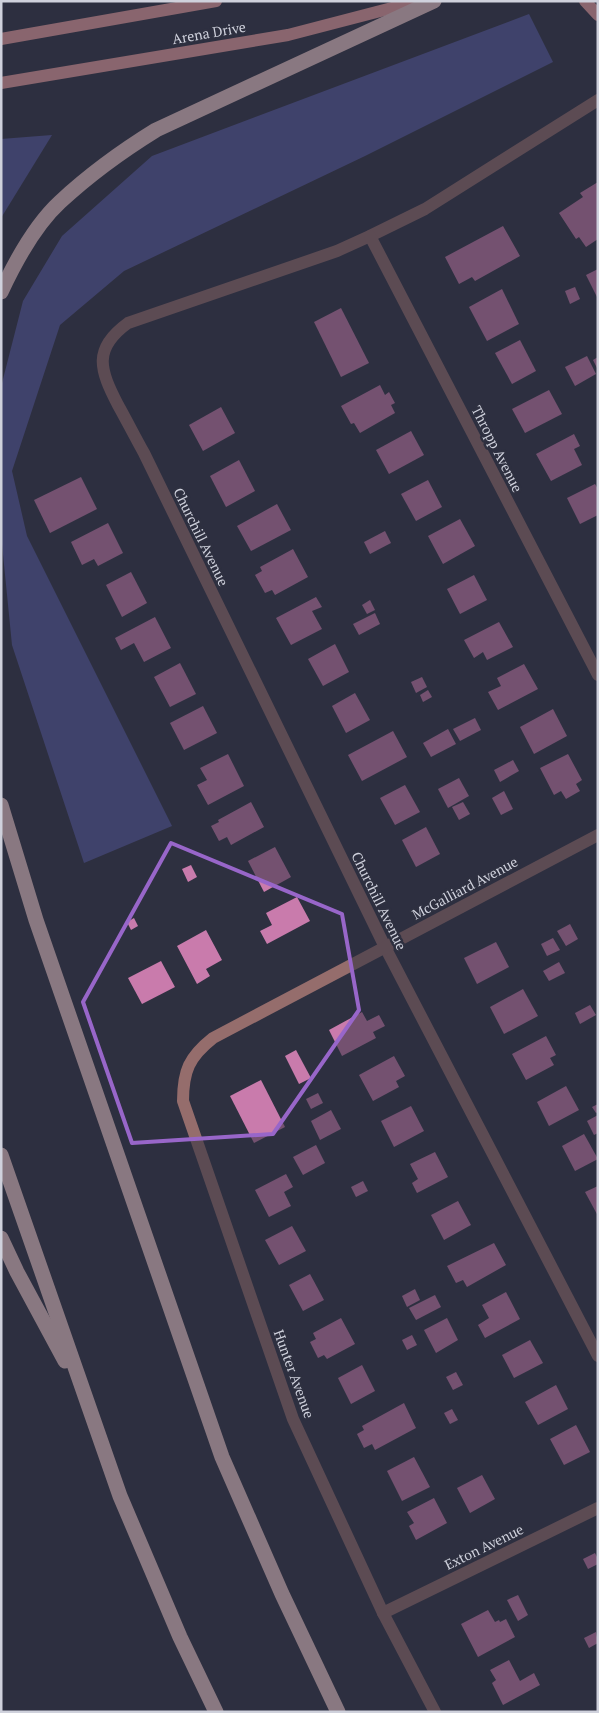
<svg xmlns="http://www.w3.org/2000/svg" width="599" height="1713" font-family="'PT Serif',serif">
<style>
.forest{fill:#5659a1}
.building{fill:#c97bac}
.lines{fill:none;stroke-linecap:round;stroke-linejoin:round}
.minor{stroke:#956d6c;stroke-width:12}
.major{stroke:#f9a6a6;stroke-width:12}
.highway{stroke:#f9d1d0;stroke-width:15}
.marked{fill:none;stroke:#9866c9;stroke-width:4;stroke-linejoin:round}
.labels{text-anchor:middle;stroke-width:5;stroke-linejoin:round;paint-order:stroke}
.street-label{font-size:14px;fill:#cfd1dc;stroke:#2e3040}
</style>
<rect width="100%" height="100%" fill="#2e3040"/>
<g class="forest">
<path d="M529,14L553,62L365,156L124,271L60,325L12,471L27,536L172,826L84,863L12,645L1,534V387L23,301L62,236L152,156Z"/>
<path d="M52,135L1,218V139Z"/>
</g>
<g class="building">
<path d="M598,182V239L586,247L579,237L576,239L559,213L583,197L580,193Z"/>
<path d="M503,226L520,256L475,281L472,277L459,284L445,257Z"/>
<path d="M598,269V299L586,275Z"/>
<path d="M575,287L580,299L570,304L565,291Z"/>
<path d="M502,289L519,324L487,341L469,307Z"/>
<path d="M341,308L369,363L341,377L314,322Z"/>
<path d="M520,340L536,371L512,384L495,353Z"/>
<path d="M587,356L596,374L575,386L565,367Z"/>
<path d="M598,357V370L593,360Z"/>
<path d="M380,385L385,395L389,392L395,403L391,405L395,413L360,433L354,423L351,424L341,406Z"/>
<path d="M549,390L562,414L525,433L512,409Z"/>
<path d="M221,407L235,433L203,451L189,425Z"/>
<path d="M411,431L424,455L389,474L376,450Z"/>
<path d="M574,434L580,446L574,449L582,465L551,481L536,454Z"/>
<path d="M239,460L255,491L226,507L210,476Z"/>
<path d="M81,477L97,509L50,533L34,500Z"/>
<path d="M428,480L442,507L416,521L401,494Z"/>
<path d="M595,484L598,489V515L580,524L567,498Z"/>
<path d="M277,504L291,530L251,551L237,526Z"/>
<path d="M460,519L475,546L443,564L428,536Z"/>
<path d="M108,523L123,553L98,566L94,559L82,565L71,542Z"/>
<path d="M385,531L391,543L370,554L364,542Z"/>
<path d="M293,549L308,577L275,595L272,590L265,593L255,575L262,571L260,567Z"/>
<path d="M131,572L147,603L122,617L106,585Z"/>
<path d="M474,575L487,600L460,614L447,589Z"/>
<path d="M316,597L322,607L312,611L322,629L291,645L276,618Z"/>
<path d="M370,600L375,610L367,614L362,605Z"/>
<path d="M375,613L380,624L359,635L353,624Z"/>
<path d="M155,617L171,648L144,662L134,643L121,650L115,638Z"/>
<path d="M499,622L513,647L487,660L483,652L474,658L464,640Z"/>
<path d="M335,644L349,672L323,686L308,659Z"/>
<path d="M180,663L196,694L170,707L154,677Z"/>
<path d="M524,664L538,689L498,710L488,692L501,686L497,678Z"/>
<path d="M422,677L427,687L416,693L411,682Z"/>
<path d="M428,690L432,697L423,702L420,695Z"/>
<path d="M355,693L370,720L346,733L332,706Z"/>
<path d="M203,706L217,733L184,750L170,723Z"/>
<path d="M553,709L567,736L534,754L520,727Z"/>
<path d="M475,718L481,730L460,741L453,729Z"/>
<path d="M448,729L456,744L431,757L423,743Z"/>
<path d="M393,731L407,757L362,781L348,755Z"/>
<path d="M228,754L244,786L208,805L197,785L207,780L200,768Z"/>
<path d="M568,754L582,780L576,784L580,791L566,799L561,791L554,795L540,768Z"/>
<path d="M513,760L519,771L500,782L494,770Z"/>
<path d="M459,778L469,796L448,808L438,789Z"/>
<path d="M405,785L420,812L395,825L380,798Z"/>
<path d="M504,791L513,809L501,815L492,798Z"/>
<path d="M251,802L264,827L231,845L227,837L219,841L211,826L219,822L218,820Z"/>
<path d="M463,802L470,814L459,820L452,807Z"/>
<path d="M426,827L440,854L416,867L402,840Z"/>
<path d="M275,847L291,877L264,892L248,861Z"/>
<path d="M191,865L197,877L188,882L182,869Z"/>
<path d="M297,897L310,921L267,944L260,931L272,925L266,913Z"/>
<path d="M134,918L138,926L131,930L127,922Z"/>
<path d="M570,924L578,939L566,946L557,931Z"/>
<path d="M206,930L222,960L206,969L210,976L197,984L177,946Z"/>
<path d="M553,938L560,950L547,956L541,944Z"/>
<path d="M496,942L509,967L477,984L464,958Z"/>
<path d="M161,961L175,987L142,1004L128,978Z"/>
<path d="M559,962L565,973L549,981L543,971Z"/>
<path d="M523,989L538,1016L504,1034L490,1007Z"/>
<path d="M590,1005L596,1015L580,1024L575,1013Z"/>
<path d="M362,1012L367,1021L379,1015L385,1026L373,1032L376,1038L342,1056L329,1030Z"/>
<path d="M546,1036L556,1055L550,1058L554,1065L526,1080L512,1054Z"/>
<path d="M296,1050L311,1078L299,1084L285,1056Z"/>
<path d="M394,1056L405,1076L396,1081L399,1087L373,1101L359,1075Z"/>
<path d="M261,1080L285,1127L254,1143L230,1096Z"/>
<path d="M566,1086L579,1110L549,1126L537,1102Z"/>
<path d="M318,1093L323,1103L311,1109L306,1099Z"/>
<path d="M598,1104V1112L596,1113L592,1107Z"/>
<path d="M411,1106L424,1131L394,1147L381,1121Z"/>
<path d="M331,1110L341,1129L320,1140L311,1121Z"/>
<path d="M598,1115V1133L594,1135L587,1121Z"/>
<path d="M584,1134L598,1159L575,1171L562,1146Z"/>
<path d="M316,1145L325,1163L303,1175L293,1157Z"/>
<path d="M435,1152L448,1177L417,1193L412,1183L418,1179L410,1164Z"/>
<path d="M286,1174L293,1187L284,1192L291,1206L269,1217L255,1190Z"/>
<path d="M363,1181L368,1191L356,1197L351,1187Z"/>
<path d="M598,1186V1216L585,1192Z"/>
<path d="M458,1201L471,1225L444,1240L431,1215Z"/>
<path d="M292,1226L306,1251L279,1265L265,1240Z"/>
<path d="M494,1243L506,1265L467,1287L463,1280L456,1283L447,1266Z"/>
<path d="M310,1274L324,1300L303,1311L289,1285Z"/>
<path d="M415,1289L420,1300L407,1307L402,1296Z"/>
<path d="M506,1292L520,1319L485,1338L478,1325L489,1318L482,1305Z"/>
<path d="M435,1295L441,1307L416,1320L409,1308Z"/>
<path d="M341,1318L355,1344L327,1359L324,1355L318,1358L310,1342L316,1339L313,1333Z"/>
<path d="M447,1318L458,1340L436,1353L424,1330Z"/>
<path d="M412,1335L417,1345L407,1350L402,1340Z"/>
<path d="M530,1340L543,1363L514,1378L502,1355Z"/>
<path d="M362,1365L375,1391L351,1404L338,1378Z"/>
<path d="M456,1372L463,1385L453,1390L446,1377Z"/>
<path d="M556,1385L568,1409L538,1425L525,1402Z"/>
<path d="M404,1403L416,1428L375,1450L372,1444L364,1448L357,1434L364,1430L362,1426Z"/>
<path d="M452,1409L458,1420L450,1424L444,1413Z"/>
<path d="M576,1425L590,1452L564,1465L550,1439Z"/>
<path d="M414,1457L430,1487L402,1501L387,1471Z"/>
<path d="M482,1475L495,1499L470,1513L457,1488Z"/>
<path d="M434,1498L447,1523L416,1540L409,1526L414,1523L407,1512Z"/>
<path d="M595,1553L598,1559V1564L588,1569L583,1559Z"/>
<path d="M518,1595L528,1615L518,1621L507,1600Z"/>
<path d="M488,1610L495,1622L499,1620L500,1622L506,1619L515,1637L478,1657L461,1624Z"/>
<path d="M596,1632L598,1643L589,1648L584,1638Z"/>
<path d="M509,1660L520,1681L534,1673L540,1685L503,1705L492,1683L496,1680L490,1670Z"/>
</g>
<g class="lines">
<g class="minor">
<path d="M598,100L425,209L370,236L337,251L128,323C92,349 100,370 118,405C127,421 135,437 144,453L385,947L598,1356"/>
<path d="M370,236L598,675"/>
<path d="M383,1613L598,1508"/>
<path d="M435,1712L383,1613L293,1419L183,1101C183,1071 189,1057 213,1038L598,835"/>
</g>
<g class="major">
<path d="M585,1L598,15"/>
<path d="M1,39L216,1"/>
<path d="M1,83L288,35L419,1"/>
</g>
<g class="highway">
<path d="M1,292C15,262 35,225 60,202C89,175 122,151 156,130L434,1"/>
<path d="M1,805L36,920L222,1457L282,1594L338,1712"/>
<path d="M1,1155L120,1496L180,1637L216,1712"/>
<path d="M1,1238L17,1272L65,1361"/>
</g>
</g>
<path d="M0 0H599V1713H0ZM171,843L342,914L359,1010L273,1134L132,1143L83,1002Z" fill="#2e3040" fill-opacity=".55" fill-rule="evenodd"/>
<path class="marked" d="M171,843L342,914L359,1010L273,1134L132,1143L83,1002Z"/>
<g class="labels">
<g class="street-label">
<text transform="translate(209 33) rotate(-10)" y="5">Arena Drive</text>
<text transform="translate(497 449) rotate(63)" y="5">Thropp Avenue</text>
<text transform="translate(201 537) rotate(64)" y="5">Churchill Avenue</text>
<text transform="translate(465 888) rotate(-28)" y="5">McGalliard Avenue</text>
<text transform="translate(379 901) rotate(64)" y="5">Churchill Avenue</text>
<text transform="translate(294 1374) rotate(70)" y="5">Hunter Avenue</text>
<text transform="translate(484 1547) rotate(-26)" y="5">Exton Avenue</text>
</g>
</g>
<rect width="599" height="1713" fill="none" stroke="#cfd1dc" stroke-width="5"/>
</svg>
